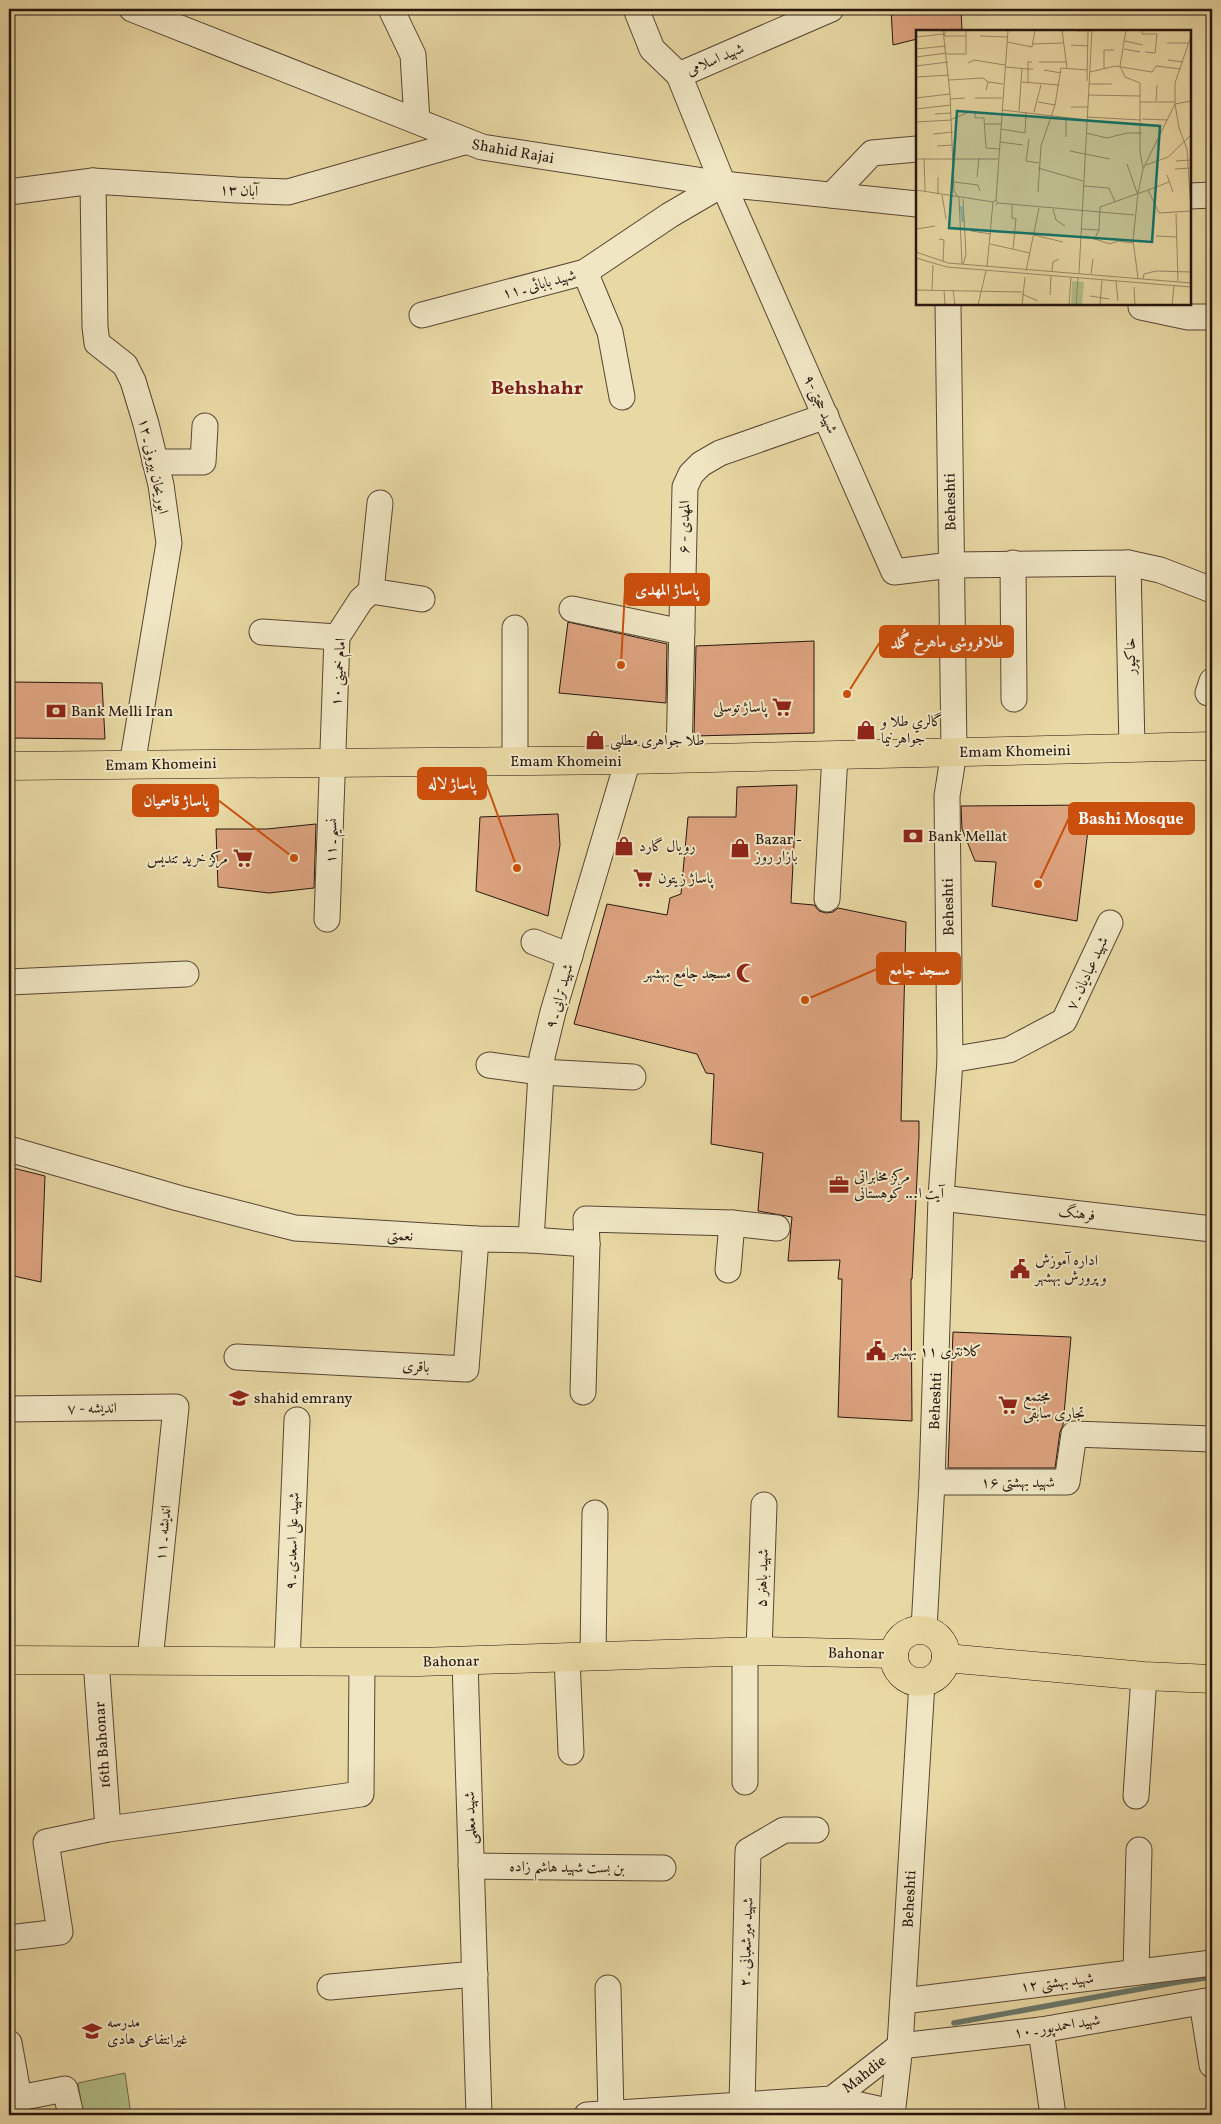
<svg xmlns="http://www.w3.org/2000/svg" width="1221" height="2124" font-family="Vollkorn,Amiri,serif">
<style>
.green{fill:#b2bf89;stroke:#6c6a4b}
.lines{fill:none;stroke-linecap:round;stroke-linejoin:round}
.stream{stroke:#6a786c;stroke-width:5.5}
.building{fill:#dca37f;stroke:#27160d}
.minor-casing{stroke:#574633;stroke-width:27}
.major-casing{stroke:#27160d;stroke-width:29}
.minor{stroke:#f0e6c4;stroke-width:25}
.major{stroke:#e8d8a4;stroke-width:28}
.labels{text-anchor:middle;stroke-width:4;stroke-linejoin:round;paint-order:stroke}
.street-label{font-size:15px;fill:#27160d;stroke:#f0e6c4}
.poi-label{font-size:15px;fill:#27160d;stroke:#f0e6c4;text-anchor:start}
.district-label{font-size:20px;font-weight:bold;fill:#7a1f14;stroke:#f0e6c4}
.inset-river{fill:none;stroke:#97b9ab;stroke-width:2.5}
.inset-road{fill:none;stroke:#9b8a68;stroke-width:1}
.view{fill:#0f766e;fill-opacity:0.15;stroke:#0f766e;stroke-width:2.5}
.inset-edge{fill:none;stroke:#27160d;stroke-width:2.5}
.leader{fill:none;stroke:#cb4f0c;stroke-width:2}
.callout-dot{fill:#cb4f0c;stroke:#f0e6c4;stroke-width:2}
.callout{fill:#cb4f0c;stroke:#cb4f0c;stroke-width:2}
.callout-label{font-size:16px;text-anchor:middle;font-weight:bold;fill:#fff}
</style>
<rect width="100%" height="100%" fill="#e8d8a4"/>
<filter id="stains"><feTurbulence type="fractalNoise" baseFrequency=".004" numOctaves="4"/><feColorMatrix values="0 0 0 0 .2 0 0 0 0 .09 0 0 0 0 .02 0 0 0 .5 -.17"/></filter>
<radialGradient id="worn" r=".72"><stop offset=".6" stop-color="#630" stop-opacity="0"/><stop offset="1" stop-color="#630" stop-opacity=".3"/></radialGradient>
<path class="green" d="M125,2073L131,2115H83L78,2083Z"/>
<g class="lines">
<path class="stream" d="M954,2023L1178,1982L1212,1977"/>
</g>
<g class="building">
<path d="M891,9H961L962,31H917V39L893,45Z"/>
<path d="M568,622L667,644L666,703L559,693Z"/>
<path d="M814,641V733L694,736L696,646Z"/>
<path d="M9,682L102,683L105,739L9,738Z"/>
<path d="M797,785L791,903L814,905L819,911L826,913L833,912L838,908L906,922L901,1121H919V1137L912,1279H911L912,1421L838,1417L842,1279H838L840,1260L788,1261L792,1217L758,1211L763,1153L711,1144L714,1074L706,1073L697,1054L574,1024L607,904L667,915L670,898L681,894L688,817H736L737,787Z"/>
<path d="M1091,805L1077,921L992,906L996,862L975,861L962,829L961,806Z"/>
<path d="M558,814L560,845L548,916L476,891L480,817Z"/>
<path d="M316,824L314,888L269,893L218,887L216,829H267Z"/>
<path d="M9,1167L45,1176L41,1282L9,1275Z"/>
<path d="M953,1332L1071,1337L1063,1425L1060,1432L1055,1468H948Z"/>
</g>
<g class="lines">
<defs>
<g id="minor">
<path d="M132,9L482,147L723,184L917,204"/>
<path d="M391,9L413,55L417,121"/>
<path d="M636,9L652,49L679,75"/>
<path d="M831,9L679,75L723,184L894,572L951,565L1128,563L1160,570L1212,590"/>
<path d="M93,181L95,327L97,343L125,365L133,381L146,424L161,485L169,543L132,765"/>
<path d="M9,192L93,181L237,190L288,192L464,142"/>
<path d="M832,195L872,153L917,149"/>
<path d="M1190,196L1212,195"/>
<path d="M585,272L610,332L622,397"/>
<path d="M1141,307L1188,317H1212"/>
<path d="M422,315L585,272L670,215L723,184"/>
<path d="M155,462H203L205,426"/>
<path d="M1013,563L1014,699"/>
<path d="M1128,563L1132,748"/>
<path d="M371,591L422,599"/>
<path d="M572,609L682,632"/>
<path d="M515,628V761"/>
<path d="M262,632L337,637"/>
<path d="M1208,693L1212,681"/>
<path d="M679,759L685,487L691,474L701,464L720,453L826,416"/>
<path d="M827,899L835,755"/>
<path d="M327,919L337,637L361,600L371,591L380,503"/>
<path d="M534,942L570,956"/>
<path d="M9,982L186,974"/>
<path d="M950,1060L1009,1050L1064,1021L1110,923"/>
<path d="M489,1065L541,1072L633,1077"/>
<path d="M9,1149L178,1198L295,1228L476,1239L531,1240L587,1244L586,1219L732,1223L777,1228"/>
<path d="M941,1198L1212,1229"/>
<path d="M531,1240L542,1057L553,1012L628,760"/>
<path d="M728,1270L732,1223"/>
<path d="M237,1357L466,1369L476,1239"/>
<path d="M583,1392L587,1244"/>
<path d="M9,1409L176,1407L150,1660"/>
<path d="M932,1482H1067L1074,1434L1212,1439"/>
<path d="M924,1629L932,1482L941,1198L950,1060L947,796L954,752L948,304"/>
<path d="M745,1651V1782"/>
<path d="M759,1651L764,1505"/>
<path d="M593,1657L595,1513"/>
<path d="M567,1658L571,1752"/>
<path d="M96,1660L108,1829"/>
<path d="M465,1661L479,2115"/>
<path d="M287,1662L297,1420"/>
<path d="M1136,1796L1144,1676"/>
<path d="M471,1866L663,1868"/>
<path d="M9,1938L60,1932L46,1842L108,1829L361,1794L362,1662"/>
<path d="M1136,1972L1139,1850"/>
<path d="M330,1987L475,1974"/>
<path d="M608,1988L611,2114"/>
<path d="M903,2001L1212,1963"/>
<path d="M1202,2002L1212,2065"/>
<path d="M1041,2030L1053,2115"/>
<path d="M9,2043L19,2098L65,2089L71,2115"/>
<path d="M900,2046L1041,2030L1212,2000"/>
<path d="M832,2099L892,2112"/>
<path d="M742,2105L748,1851L784,1830H816"/>
<path d="M587,2115L832,2099L900,2046"/>
<path d="M892,2115L900,2046L922,1682"/>
</g>
<g id="major">
<path d="M9,766L628,760L1212,746"/>
<circle cx="920" cy="1656" r="26"/>
<path d="M946,1658L1144,1676L1212,1679"/>
<path d="M9,1660L419,1662L759,1651L894,1654"/>
</g>
</defs>
<use href="#minor" class="minor-casing"/>
<use href="#major" class="major-casing"/>
<use href="#minor" class="minor"/>
<use href="#major" class="major"/>
</g>
<defs>
<symbol id="supermarket-bare" viewBox="-9 -9 18 18"><path d="M-6-5.5h2.5l.6 2H6L4.5 2H-2.5L-4.4-4H-6ZM-1.5 3.2a1.3 1.3 0 1 0 .1 0ZM3 3.2a1.3 1.3 0 1 0 .1 0Z" fill="#8f2418" stroke="#f0e6c4" stroke-width="2.5" paint-order="stroke"/></symbol>
<symbol id="bank-bare" viewBox="-9 -9 18 18"><path d="M-6-4H6V4H-6ZM0-2.3a2.3 2.3 0 1 0 0 4.6a2.3 2.3 0 1 0 0-4.6Z" fill="#8f2418" stroke="#f0e6c4" stroke-width="2.5" paint-order="stroke"/></symbol>
<symbol id="shop-bare" viewBox="-9 -9 18 18"><path d="M-5-2.5h2.3a2.7 3.5 0 0 1 5.4 0H5L5.5 6h-11ZM-1.5-2.5h3a1.5 2.3 0 0 0-3 0Z" fill="#8f2418" stroke="#f0e6c4" stroke-width="2.5" paint-order="stroke"/></symbol>
<symbol id="mosque-bare" viewBox="-9 -9 18 18"><path d="M3.5-4.9A6 6 0 1 0 3.5 4.9A5 5 0 1 1 3.5-4.9Z" fill="#8f2418" stroke="#f0e6c4" stroke-width="2.5" paint-order="stroke"/></symbol>
<symbol id="office-bare" viewBox="-9 -9 18 18"><path d="M-6-3h4V-5.5h4V-3h4V5H-6ZM-1-4.5V-3h2v-1.5ZM-6 0V1H6V0Z" fill="#8f2418" stroke="#f0e6c4" stroke-width="2.5" paint-order="stroke"/></symbol>
<symbol id="civic-bare" viewBox="-9 -9 18 18"><path d="M-.6-6.5H3V-4.5H.6V-3L4-1V1h2V6H-6V1h2V-1L-.6-3ZM-1.2 2.5V6h2.4V2.5Z" fill="#8f2418" stroke="#f0e6c4" stroke-width="2.5" paint-order="stroke"/></symbol>
<symbol id="school-bare" viewBox="-9 -9 18 18"><path d="M0-5L7-2L0 1L-7-2ZM-4 1L0 2.5L4 1V4Q0 6-4 4Z" fill="#8f2418" stroke="#f0e6c4" stroke-width="2.5" paint-order="stroke"/></symbol>
</defs>
<g fill-rule="evenodd">
<use href="#supermarket-bare" x="768" y="693" width="28" height="28"/>
<use href="#bank-bare" x="42" y="697" width="28" height="28"/>
<use href="#shop-bare" x="852" y="716" width="28" height="28"/>
<use href="#shop-bare" x="581" y="726" width="28" height="28"/>
<use href="#bank-bare" x="899" y="822" width="28" height="28"/>
<use href="#shop-bare" x="610" y="832" width="28" height="28"/>
<use href="#shop-bare" x="726" y="834" width="28" height="28"/>
<use href="#supermarket-bare" x="229" y="844" width="28" height="28"/>
<use href="#supermarket-bare" x="629" y="864" width="28" height="28"/>
<use href="#mosque-bare" x="732" y="959" width="28" height="28"/>
<use href="#office-bare" x="825" y="1171" width="28" height="28"/>
<use href="#civic-bare" x="1006" y="1255" width="28" height="28"/>
<use href="#civic-bare" x="862" y="1337" width="28" height="28"/>
<use href="#school-bare" x="225" y="1384" width="28" height="28"/>
<use href="#supermarket-bare" x="994" y="1391" width="28" height="28"/>
<use href="#school-bare" x="78" y="2017" width="28" height="28"/>
</g>
<g class="labels">
<g class="street-label">
<text transform="translate(715 59) rotate(-23)" y="5">شهید اسلامی</text>
<text transform="translate(513 151) rotate(10)" y="5">Shahid Rajai</text>
<text transform="translate(239 190) rotate(3)" y="5">۱۳ آبان</text>
<text transform="translate(539 284) rotate(-15)" y="5">شهید بابائی ـ ۱۱</text>
<text transform="translate(821 404) rotate(66)" y="5">شهید حجتی-۹</text>
<text transform="translate(154 466) rotate(78)" y="5">ابوریحان بیرونی ـ ۱۲</text>
<text transform="translate(950 502) rotate(-91)" y="5">Beheshti</text>
<text transform="translate(684 527) rotate(-89)" y="5">المهدی - ۶</text>
<text transform="translate(1130 656) rotate(-91)" y="5">خاکپور</text>
<text transform="translate(338 672) rotate(-86)" y="5">امام خمینی ۱۰</text>
<text transform="translate(1015 751) rotate(-1)" y="5">Emam Khomeini</text>
<text x="566" y="766">Emam Khomeini</text>
<text transform="translate(161 764) rotate(-1)" y="5">Emam Khomeini</text>
<text transform="translate(331 841) rotate(-88)" y="5">نسیم ـ ۱۱</text>
<text transform="translate(948 907) rotate(-91)" y="5">Beheshti</text>
<text transform="translate(1087 973) rotate(-65)" y="5">شهید عبادیان ـ ۷</text>
<text transform="translate(559 996) rotate(-74)" y="5">شهید ترابی ـ ۹</text>
<text transform="translate(1077 1213) rotate(7)" y="5">فرهنگ</text>
<text transform="translate(400 1235) rotate(3)" y="5">نعمتی</text>
<text transform="translate(416 1366) rotate(3)" y="5">باقری</text>
<text transform="translate(935 1401) rotate(-88)" y="5">Beheshti</text>
<text transform="translate(92 1408) rotate(-1)" y="5">اندیشه - ۷</text>
<text x="1018" y="1487">شهید بهشتی ۱۶</text>
<text transform="translate(163 1533) rotate(-84)" y="5">اندیشه ـ ۱۱</text>
<text transform="translate(292 1541) rotate(-88)" y="5">شهید علی اسعدی ـ ۹</text>
<text transform="translate(762 1578) rotate(-88)" y="5">شهید باهنر ۵</text>
<text transform="translate(856 1653) rotate(1)" y="5">Bahonar</text>
<text transform="translate(451 1661) rotate(-1)" y="5">Bahonar</text>
<text transform="translate(102 1745) rotate(-94)" y="5">16th Bahonar</text>
<text transform="translate(470 1818) rotate(-92)" y="5">شهید معلمی</text>
<text transform="translate(567 1867) rotate(1)" y="5">بن بست شهید هاشم زاده</text>
<text transform="translate(909 1899) rotate(-87)" y="5">Beheshti</text>
<text transform="translate(746 1942) rotate(-88)" y="5">شهید میرشعبانی ـ ۲</text>
<text transform="translate(1057 1982) rotate(-7)" y="5">شهید بهشتی ۱۲</text>
<text transform="translate(1057 2026) rotate(-9)" y="5">شهید احمدپور ـ ۱۰</text>
<text transform="translate(864 2074) rotate(-38)" y="5">Mahdie</text>
</g>
<g class="poi-label">
<text x="767" y="712" text-anchor="end">پاساژ توسلی</text>
<text x="71" y="716">Bank Melli Iran</text>
<text x="881" y="726">گالري طلا و<tspan x="881" dy="17">جواهر نيما</tspan></text>
<text x="610" y="745">طلا جواهری مطلبی</text>
<text x="928" y="841">Bank Mellat</text>
<text x="755" y="844">Bazar -<tspan x="755" dy="17">بازار روز</tspan></text>
<text x="639" y="851">رویال گارد</text>
<text x="228" y="863" text-anchor="end">مرکز خرید تندیس</text>
<text x="658" y="883">پاساژ زیتون</text>
<text x="731" y="978" text-anchor="end">مسجد جامع بهشهر</text>
<text x="854" y="1181">مرکز مخابراتی<tspan x="854" dy="17">آیت ا... کوهستانی</tspan></text>
<text x="1035" y="1265">اداره آموزش<tspan x="1035" dy="17">و پرورش بهشهر</tspan></text>
<text x="891" y="1356">کلانتری ۱۱ بهشهر</text>
<text x="1023" y="1401">مجتمع<tspan x="1023" dy="17">تجاری سابقی</tspan></text>
<text x="254" y="1403">shahid emrany</text>
<text x="107" y="2027">مدرسه<tspan x="107" dy="17">غیرانتفاعی هادی</tspan></text>
</g>
<g class="district-label">
<text x="537" y="394">Behshahr</text>
</g>
</g>
<g transform="translate(916 30)">
<rect width="275" height="275" fill="#e8d8a4"/>
<path d="M156,251L168,252L166,275H155Z" fill="#b2bf89"/>
<path class="inset-river" d="M45,176L47,192"/>
<path class="inset-road" d="M27,0L34,64L38,161L43,168M30,0L28,6H50M146,0L151,38M210,0L204,36L209,47L224,53V122L227,138M226,0V4H241L239,23L229,22M161,1L200,0M64,6L91,7M0,7L27,4M209,11L227,15M91,12L116,17L119,0M251,13H272M116,14L147,13M155,15L172,16M0,19L30,16M208,19L224,22M31,24H50V0M0,27L31,23M252,30L267,32M116,32H112V39H117M123,32H150M52,33L58,30L89,35M0,36L32,32M89,37L112,39V53M188,38V20H198M128,40L145,43M174,42L199,36L236,42L240,36L265,39M0,47L33,45M33,50L67,48L72,52M171,51L172,0M106,52L143,55M173,54H196M70,60L72,52L87,54M172,65L224,66M0,68L34,64M59,68H86M34,69L49,68M240,71L241,55M122,72L139,75M224,72H259M155,77H172M0,79L35,75M86,80L171,90M59,81V88H68L70,118L83,119M103,81L106,38M118,82L125,55M19,84L35,83M171,87L225,90M36,89L51,83M226,89L251,90M0,92L36,90M69,94H85M85,99L109,103L110,82M170,103L191,108L211,103H226M17,104L37,102M150,107V88M113,109L110,131L123,133M84,112L107,115M21,116L37,115M154,121L194,129M8,128L9,161M0,129H82M260,131L275,130M211,134L221,163M230,135L252,127L275,105M122,138L167,151M259,139L275,138M0,141V160M251,145L257,162M22,147V164M61,147L63,128M38,152L62,155L64,161M168,156L193,158L199,172M0,160L77,172M232,160L253,152M122,162L125,116L139,75L145,38L171,40M26,165L30,189M43,168L46,234M47,169L50,225L47,234M80,170L92,0M82,173L218,185M96,175V188L100,189L97,219M137,179L140,190L149,196M275,181L271,119L263,98L259,74L275,71M260,184L262,251M0,199L19,196M165,199L183,200M55,201L75,204M118,205L147,212M170,206L194,214L202,211L217,213M240,206L261,207M23,209L28,210L27,231M178,210L183,200L184,177L232,160L243,183L275,181M74,214L114,223M0,222L32,233L275,253M0,228L31,237L275,257M71,237L77,172L80,170L82,173L79,175M110,241L123,178M136,241L137,232L143,229M163,243L176,0M175,244L177,229M222,248L217,210L222,163L227,139L259,74V53L275,6M227,249L228,244L240,241L275,242M200,251L202,271M218,257L219,275M0,260L106,262M16,260L17,235M28,260L29,275M37,260L39,275M106,264L122,271M134,265L135,246M174,266L193,269M62,275L70,241M106,275L109,247M153,275L155,247M160,275L162,248M184,275L186,250M256,275L258,256"/>
<path class="view" d="M41,81L244,96L236,212L33,198Z"/>
<rect width="275" height="275" class="inset-edge"/>
</g>
<path class="leader" d="M621 665L625 589M847 694L880 642M517 868L486 783M294 858L218 800M1038 884L1069 818M805 1000L877 969"/>
<g class="callout-dot">
<circle cx="621" cy="665" r="5"/>
<circle cx="847" cy="694" r="5"/>
<circle cx="517" cy="868" r="5"/>
<circle cx="294" cy="858" r="5"/>
<circle cx="1038" cy="884" r="5"/>
<circle cx="805" cy="1000" r="5"/>
</g>
<g class="callout">
<rect x="625" y="574" width="84" height="31" rx="5"/>
<rect x="880" y="626" width="133" height="31" rx="5"/>
<rect x="418" y="768" width="68" height="31" rx="5"/>
<rect x="133" y="785" width="85" height="31" rx="5"/>
<rect x="1069" y="803" width="125" height="31" rx="5"/>
<rect x="877" y="953" width="83" height="31" rx="5"/>
</g>
<g class="callout-label">
<text x="667" y="595">پاساژ المهدی</text>
<text x="947" y="647">طلافروشی ماهرخ گُلد</text>
<text x="452" y="789">پاساژ لاله</text>
<text x="176" y="806">پاساژ قاسمیان</text>
<text x="1131" y="824">Bashi Mosque</text>
<text x="919" y="975">مسجد جامع</text>
</g>
<rect width="1221" height="2124" fill="none" stroke="#e8d8a4" stroke-width="30"/>
<rect x="10" y="10" width="1201" height="2104" fill="none" stroke="#27160d" stroke-width="2.5"/>
<rect x="15" y="15" width="1191" height="2094" fill="none" stroke="#27160d"/>
<rect width="100%" height="100%" filter="url(#stains)"/>
<rect width="100%" height="100%" fill="url(#worn)"/>
</svg>
